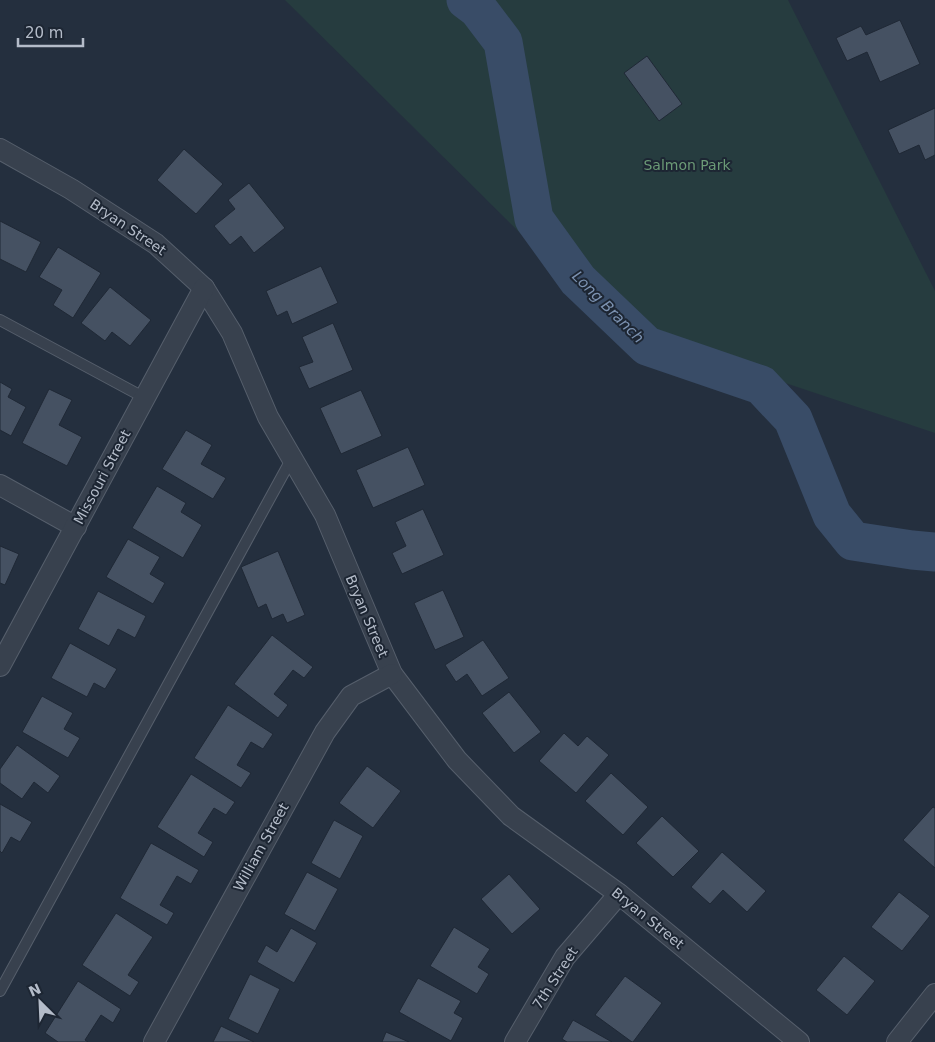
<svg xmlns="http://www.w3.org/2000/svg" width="935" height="1042" font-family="'DejaVu Sans',sans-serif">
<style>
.park{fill:#263c3f}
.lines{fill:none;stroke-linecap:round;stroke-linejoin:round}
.river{stroke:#394c67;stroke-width:39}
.building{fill:#455162;stroke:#1f2835}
.service-casing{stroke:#565f6c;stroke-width:12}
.minor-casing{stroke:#565f6c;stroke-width:22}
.service{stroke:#38414e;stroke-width:10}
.minor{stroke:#38414e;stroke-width:20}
.labels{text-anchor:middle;stroke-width:4;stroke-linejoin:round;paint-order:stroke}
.park-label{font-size:14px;fill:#6b9a76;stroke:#1d2633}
.street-label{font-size:14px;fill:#b4bcc9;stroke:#1d2633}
.water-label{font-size:15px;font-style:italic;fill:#7c92b1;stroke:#1d2633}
</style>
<rect width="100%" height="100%" fill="#242f3e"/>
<path class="park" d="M285,0H788L935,291V433L614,326Z"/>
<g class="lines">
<path class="river" d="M466,0L478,9L503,42L534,219L578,280L647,346L761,385L793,419L832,515L853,541L912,550L935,552"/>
</g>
<g class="building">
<path d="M900,20L920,64L880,82L867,52L847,61L836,38L861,26L866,35Z"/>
<path d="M647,56L682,104L659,121L624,73Z"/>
<path d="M935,108V155L925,160L919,145L899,154L888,130Z"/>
<path d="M184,149L223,184L196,214L157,180Z"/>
<path d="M249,183L285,228L254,253L241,236L230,245L214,226L235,209L228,200Z"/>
<path d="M0,221L41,242L26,272L0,259Z"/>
<path d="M58,247L101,273L73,318L53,305L62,290L39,277Z"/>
<path d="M321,266L338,303L292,324L287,311L277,316L266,291Z"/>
<path d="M110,287L151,320L130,346L112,332L105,341L81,323Z"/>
<path d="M333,323L353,370L309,389L299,367L313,362L302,337Z"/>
<path d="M0,382L12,389L8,397L26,407L11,436L0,430Z"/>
<path d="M49,389L72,400L59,425L82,437L67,466L22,443Z"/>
<path d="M361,390L382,436L341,454L320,408Z"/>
<path d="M186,430L212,445L201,464L226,478L213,499L162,469Z"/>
<path d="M408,447L425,485L373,508L356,470Z"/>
<path d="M157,486L186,503L181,512L202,525L183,558L132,528Z"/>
<path d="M423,509L444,555L402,574L392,553L406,546L395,522Z"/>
<path d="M128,539L160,557L150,574L165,583L153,604L106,577Z"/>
<path d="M0,546L19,554L5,585L0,583Z"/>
<path d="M278,551L305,615L287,623L283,614L272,619L266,604L258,608L241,567Z"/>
<path d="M443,590L464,637L435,650L414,603Z"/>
<path d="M98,591L146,616L135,638L118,629L109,646L78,629Z"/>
<path d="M272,635L313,667L304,678L293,670L274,694L288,705L278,718L234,684Z"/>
<path d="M483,640L509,678L482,696L467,674L456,682L445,665Z"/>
<path d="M70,643L117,669L105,689L94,683L87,697L51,678Z"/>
<path d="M509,692L541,732L514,753L482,713Z"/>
<path d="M42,696L73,713L64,729L80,738L68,758L22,732Z"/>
<path d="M228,705L273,734L263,749L251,742L237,765L251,773L241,788L194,758Z"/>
<path d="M564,733L578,746L587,736L609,755L576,793L539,761Z"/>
<path d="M17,745L60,776L48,793L34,782L22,799L0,783V769Z"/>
<path d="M367,766L401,791L373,828L339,803Z"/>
<path d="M611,773L648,807L623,835L585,801Z"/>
<path d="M191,774L235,802L226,815L214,808L198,833L213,842L204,857L157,827Z"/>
<path d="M0,804L32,822L20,842L11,837L2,853L0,851Z"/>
<path d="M933,807L935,808V868L903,840Z"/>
<path d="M662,816L699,851L673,877L636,843Z"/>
<path d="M334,820L363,836L340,879L311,863Z"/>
<path d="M151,843L199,870L191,884L177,876L160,905L174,913L167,925L120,898Z"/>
<path d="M722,852L766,891L747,912L723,890L710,904L691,887Z"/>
<path d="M307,872L338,889L315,931L284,914Z"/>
<path d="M509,874L540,909L512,934L481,899Z"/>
<path d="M899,892L930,916L902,951L871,927Z"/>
<path d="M116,913L153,937L128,975L139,982L130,996L82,965Z"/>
<path d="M454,927L490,949L478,967L489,974L477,994L430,966Z"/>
<path d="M291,928L317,943L294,983L257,962L266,945L277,952Z"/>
<path d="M844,956L875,981L847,1015L816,990Z"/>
<path d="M250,974L280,989L258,1034L228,1019Z"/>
<path d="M625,976L662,1003L633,1042H632L595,1015Z"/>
<path d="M418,978L461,1001L454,1013L463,1018L451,1041L399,1012Z"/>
<path d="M78,981L121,1009L113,1023L101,1015L85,1040L88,1042H58L45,1033Z"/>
<path d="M573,1020L612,1042H567L562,1039Z"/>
<path d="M221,1026L254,1042H213Z"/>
<path d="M386,1032L409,1042H382Z"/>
</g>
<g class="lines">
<defs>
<g id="service">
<path d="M0,320L145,398"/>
<path d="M0,991L292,458"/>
</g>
<g id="minor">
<path d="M0,149L71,189L156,244L204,288L232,333L268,417L325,515L392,674L457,760L511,816L619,894L799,1042"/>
<path d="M0,485L76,527"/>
<path d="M0,666L204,288"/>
<path d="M154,1042L325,732L351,696L392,674"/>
<path d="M515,1042L565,957L619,894"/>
<path d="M897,1042L935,994"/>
</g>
</defs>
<use href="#service" class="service-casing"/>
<use href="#minor" class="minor-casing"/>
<use href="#service" class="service"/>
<use href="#minor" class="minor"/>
</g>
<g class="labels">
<g class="park-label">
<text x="687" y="170">Salmon Park</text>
</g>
<g class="street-label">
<text transform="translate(128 227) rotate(34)" y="5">Bryan Street</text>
<text transform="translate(102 477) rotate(-62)" y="5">Missouri Street</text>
<text transform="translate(367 616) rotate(67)" y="5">Bryan Street</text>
<text transform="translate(261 847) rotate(-61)" y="5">William Street</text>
<text transform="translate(648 918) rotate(39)" y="5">Bryan Street</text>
<text transform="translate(555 978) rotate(-57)" y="5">7th Street</text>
</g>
<g class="water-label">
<text transform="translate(608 307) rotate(45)" y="5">Long Branch</text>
</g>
</g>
<g transform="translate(40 1002) rotate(336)" stroke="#1d2633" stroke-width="4" paint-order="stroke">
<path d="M0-4L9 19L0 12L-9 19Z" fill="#b4bcc9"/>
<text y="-8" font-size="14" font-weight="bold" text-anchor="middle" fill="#b4bcc9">N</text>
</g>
<path d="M18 38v8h65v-8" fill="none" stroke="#b4bcc9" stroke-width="2.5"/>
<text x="25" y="38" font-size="15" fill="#b4bcc9" stroke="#1d2633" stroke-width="4" paint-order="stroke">20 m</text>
</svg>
